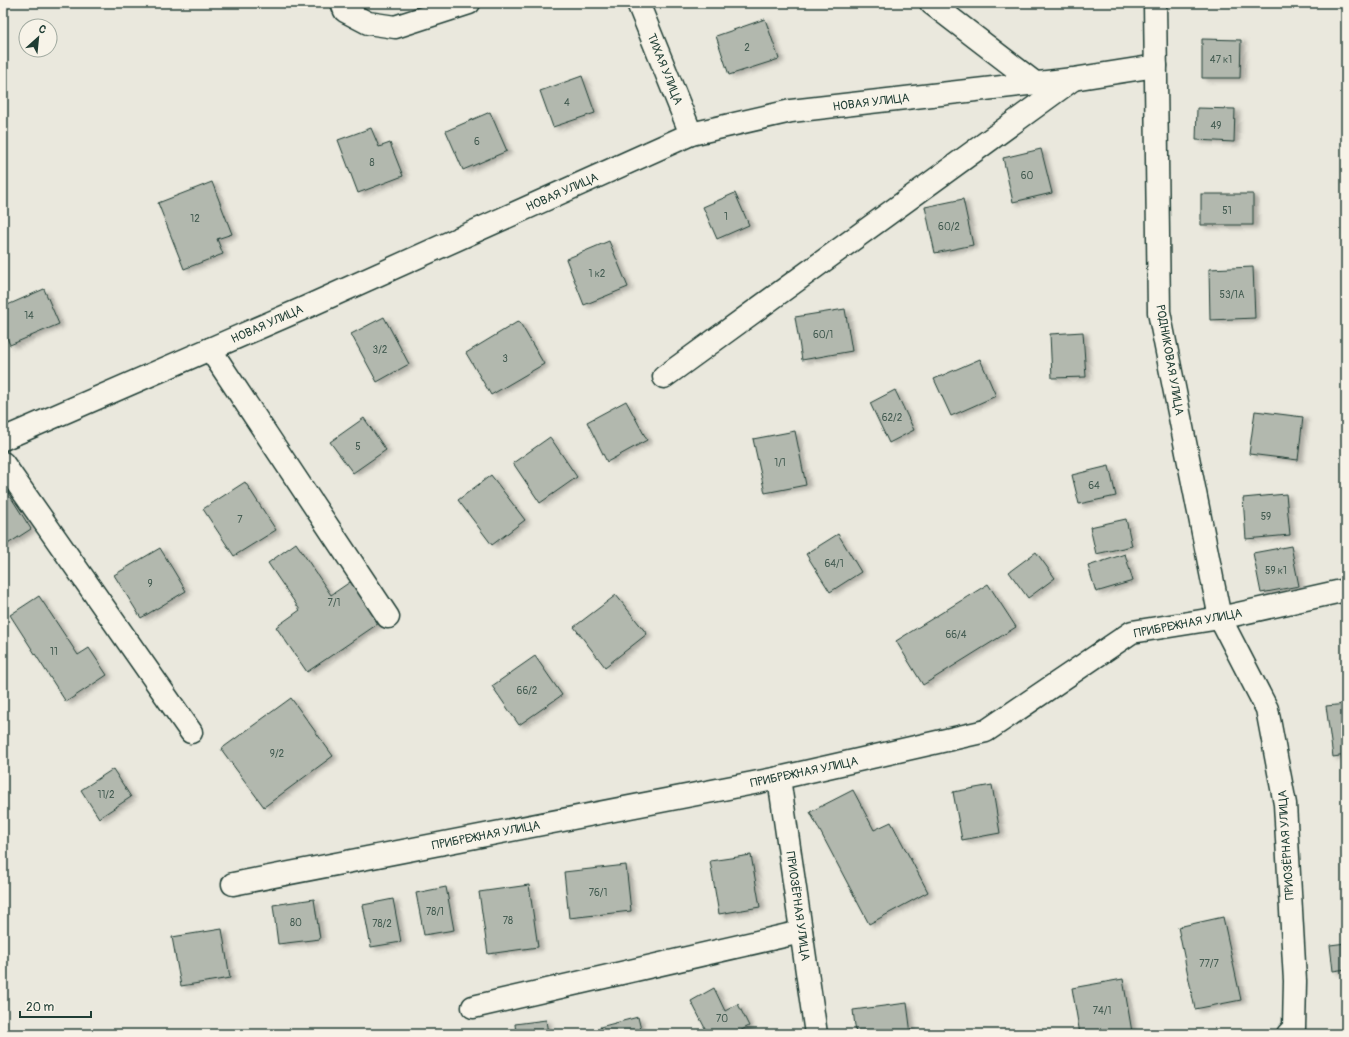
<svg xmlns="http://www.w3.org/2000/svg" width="1349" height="1037" font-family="Pangolin,sans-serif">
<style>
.building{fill:#b2b8ae;stroke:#1f3d34;filter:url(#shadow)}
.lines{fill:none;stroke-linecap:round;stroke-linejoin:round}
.minor-casing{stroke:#1f3d34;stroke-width:25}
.minor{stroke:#f7f3e8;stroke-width:22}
.labels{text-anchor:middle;stroke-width:3.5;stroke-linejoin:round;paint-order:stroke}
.number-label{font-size:10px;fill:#445c52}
.street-label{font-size:12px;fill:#1f3d34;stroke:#f7f3e8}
</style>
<defs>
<filter id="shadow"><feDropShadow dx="4.5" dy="2.5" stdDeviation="2" flood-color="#0004"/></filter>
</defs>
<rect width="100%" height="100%" fill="#eae8dd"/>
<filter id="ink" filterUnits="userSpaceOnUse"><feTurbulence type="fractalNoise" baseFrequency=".025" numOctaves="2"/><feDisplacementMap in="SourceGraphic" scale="8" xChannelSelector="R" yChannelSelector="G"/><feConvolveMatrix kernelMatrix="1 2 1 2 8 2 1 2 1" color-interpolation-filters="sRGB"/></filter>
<g filter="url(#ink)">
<g class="building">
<path d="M765,19L779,59L729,75L716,36Z"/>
<path d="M1202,39L1241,40L1240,78H1202Z"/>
<path d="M582,76L595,113L553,127L540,91Z"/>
<path d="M1197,108L1235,109L1234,142L1196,140Z"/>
<path d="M490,112L507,151L463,170L446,131Z"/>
<path d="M371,128L379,147L390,143L403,176L358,193L338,140Z"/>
<path d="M1041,149L1052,193L1013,202L1003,158Z"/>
<path d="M212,182L232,234L217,239L223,254L184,269L158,203Z"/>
<path d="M735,193L749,225L717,239L703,207Z"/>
<rect x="1201" y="194" width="52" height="31"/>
<path d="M963,199L973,245L935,253L925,207Z"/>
<path d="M609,241L628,287L584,305L566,259Z"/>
<path d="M1253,267L1255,318L1210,320L1209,269Z"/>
<path d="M44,289L59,324L10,345L3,328V307Z"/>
<path d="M845,309L852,351L802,360L795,317Z"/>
<path d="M384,317L409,364L377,382L351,334Z"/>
<path d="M519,321L544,364L491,395L466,353Z"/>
<path d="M1083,332L1086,377L1052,378L1050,334Z"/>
<path d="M980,359L996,396L951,416L934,379Z"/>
<path d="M895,390L914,430L889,443L870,403Z"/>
<path d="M626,401L647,440L607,462L587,422Z"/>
<path d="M1255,411L1303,417L1298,460L1249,454Z"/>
<path d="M364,418L386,450L353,473L330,442Z"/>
<path d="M795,431L806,485L765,493L753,439Z"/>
<path d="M550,437L577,477L540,503L513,463Z"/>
<path d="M1109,466L1116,496L1079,504L1072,475Z"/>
<path d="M491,475L525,520L492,545L458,500Z"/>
<path d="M245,482L276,530L234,556L203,509Z"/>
<path d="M3,485L31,529L3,547Z"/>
<path d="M1286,494L1290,535L1246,539L1243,498Z"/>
<path d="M1126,519L1132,546L1096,554L1090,527Z"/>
<path d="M838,534L861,572L830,592L806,554Z"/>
<path d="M296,543L331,595L350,582L388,617L307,672L276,627L300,610L268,563Z"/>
<path d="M1291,546L1299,586L1261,593L1253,553Z"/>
<path d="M160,548L186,591L141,618L114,575Z"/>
<path d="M1036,552L1055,578L1028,598L1009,572Z"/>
<path d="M1125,554L1133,581L1096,592L1088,566Z"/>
<path d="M988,584L1016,627L923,685L896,641Z"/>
<path d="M616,595L647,634L605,667L574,627Z"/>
<path d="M39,596L78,655L89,648L107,675L66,702L10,615Z"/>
<path d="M535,656L562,695L519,725L492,686Z"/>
<path d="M291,698L333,756L264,807L221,749Z"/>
<path d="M1346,704V755L1333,757L1326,706Z"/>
<path d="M113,769L131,797L99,818L81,790Z"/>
<path d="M992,785L1000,833L962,840L953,792Z"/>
<path d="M853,790L874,830L891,822L928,892L869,924L810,812Z"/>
<path d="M751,855L760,907L719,914L710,861Z"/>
<path d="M626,865L631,911L569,918L564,872Z"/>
<path d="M529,885L538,947L488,954L479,892Z"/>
<path d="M446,887L454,930L424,935L416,893Z"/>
<path d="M314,899L320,939L278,944L273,905Z"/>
<path d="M393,899L401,942L371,947L363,905Z"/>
<path d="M1223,917L1241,1000L1195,1009L1178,927Z"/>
<path d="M222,929L230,978L181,986L172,937Z"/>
<path d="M1346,943V969L1333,971L1330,945Z"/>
<path d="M1123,979L1132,1032L1119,1034H1080L1072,988Z"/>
<path d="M714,988L725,1011L738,1004L749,1026L734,1034H708L691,1001Z"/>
<path d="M907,1003L911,1034H856L853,1010Z"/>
<path d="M638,1017L642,1034H602L600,1027Z"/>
<path d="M546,1020L548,1034H516L515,1024Z"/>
</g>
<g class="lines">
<defs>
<g id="minor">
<path d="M342,3L345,11L368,23L395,27L469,3"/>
<path d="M638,3L691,134"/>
<path d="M931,3L1035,83"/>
<path d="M1155,3L1159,312L1220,618L1267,709L1285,804L1295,981L1294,1028L1288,1034"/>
<path d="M210,349L388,617"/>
<path d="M664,377L1072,80"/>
<path d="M3,439L302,309L691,134L791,111L1073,79L1156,66"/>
<path d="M3,463L191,732"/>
<path d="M779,778L816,1034"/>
<path d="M233,884L779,778L986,731L1132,632L1220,618L1346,590"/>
<path d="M473,1007L801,932"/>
</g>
</defs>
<use href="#minor" class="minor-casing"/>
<use href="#minor" class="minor"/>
</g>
</g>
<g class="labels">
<g class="number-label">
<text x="747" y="51">2</text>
<text x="1221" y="63">47 к1</text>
<text x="567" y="106">4</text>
<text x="1216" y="129">49</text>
<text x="477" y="145">6</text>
<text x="372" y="166">8</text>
<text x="1027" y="179">60</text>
<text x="1227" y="214">51</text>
<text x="726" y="220">1</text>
<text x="195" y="222">12</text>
<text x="949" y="230">60/2</text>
<text x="597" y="277">1 к2</text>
<text x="1232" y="298">53/1А</text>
<text x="29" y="319">14</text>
<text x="823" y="338">60/1</text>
<text x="380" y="353">3/2</text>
<text x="505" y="362">3</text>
<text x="892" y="421">62/2</text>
<text x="358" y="450">5</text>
<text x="780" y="466">1/1</text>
<text x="1094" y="489">64</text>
<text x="1266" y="520">59</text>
<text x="240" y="523">7</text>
<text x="834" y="567">64/1</text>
<text x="1276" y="574">59 к1</text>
<text x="150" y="587">9</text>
<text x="334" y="606">7/1</text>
<text x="956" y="638">66/4</text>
<text x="54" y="655">11</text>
<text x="527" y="694">66/2</text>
<text x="277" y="757">9/2</text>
<text x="106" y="798">11/2</text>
<text x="598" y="896">76/1</text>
<text x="435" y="915">78/1</text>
<text x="508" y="924">78</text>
<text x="296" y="926">80</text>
<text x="382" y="927">78/2</text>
<text x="1209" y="967">77/7</text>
<text x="1102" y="1014">74/1</text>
<text x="722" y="1022">70</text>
</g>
<g class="street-label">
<text transform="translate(665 69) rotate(68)" y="4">ТИХАЯ УЛИЦА</text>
<text transform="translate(871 102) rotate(-7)" y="4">НОВАЯ УЛИЦА</text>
<text transform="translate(562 192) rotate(-24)" y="4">НОВАЯ УЛИЦА</text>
<text transform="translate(267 324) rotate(-24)" y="4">НОВАЯ УЛИЦА</text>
<text transform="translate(1170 360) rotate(80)" y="4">РОДНИКОВАЯ УЛИЦА</text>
<text transform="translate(1188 623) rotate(-11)" y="4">ПРИБРЕЖНАЯ УЛИЦА</text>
<text transform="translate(804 772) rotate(-12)" y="4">ПРИБРЕЖНАЯ УЛИЦА</text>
<text transform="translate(486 835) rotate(-11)" y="4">ПРИБРЕЖНАЯ УЛИЦА</text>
<text transform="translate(1286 845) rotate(-94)" y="4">ПРИОЗЁРНАЯ УЛИЦА</text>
<text transform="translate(798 906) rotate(82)" y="4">ПРИОЗЁРНАЯ УЛИЦА</text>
</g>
</g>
<rect width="1349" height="1037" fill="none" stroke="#f7f3e8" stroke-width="16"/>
<rect x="8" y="8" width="1333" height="1021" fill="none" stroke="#1f3d34" stroke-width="1.5" filter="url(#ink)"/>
<g transform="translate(38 38) rotate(27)"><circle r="19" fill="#f7f3e8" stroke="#a1aaa0"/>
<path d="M0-3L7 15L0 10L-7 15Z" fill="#1f3d34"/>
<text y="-6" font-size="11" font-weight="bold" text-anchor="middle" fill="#1f3d34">С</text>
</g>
<path d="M20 1011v6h71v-6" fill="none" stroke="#1f3d34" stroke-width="2"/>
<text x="26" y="1011" font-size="12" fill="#1f3d34" stroke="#f7f3e8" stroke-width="3" paint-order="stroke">20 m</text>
</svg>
